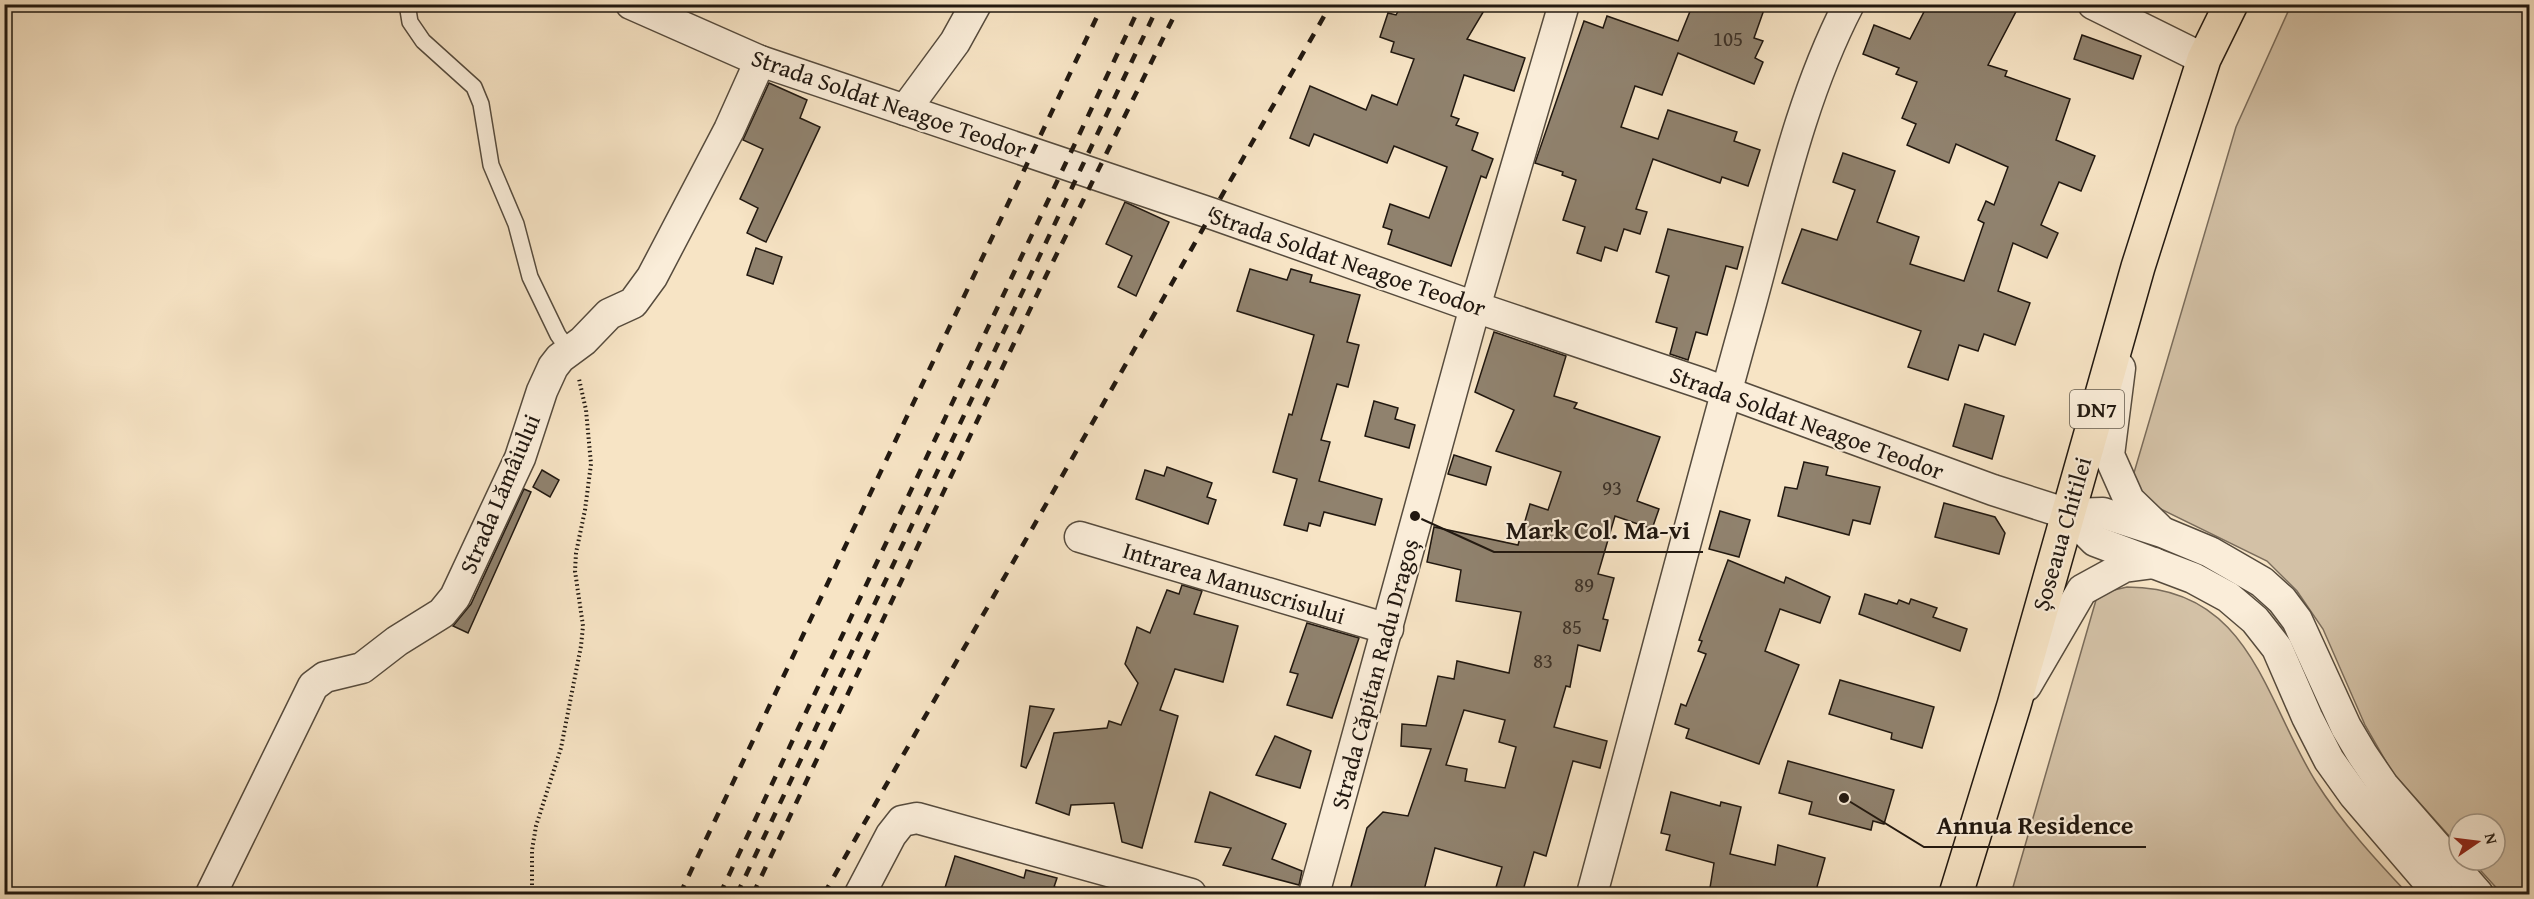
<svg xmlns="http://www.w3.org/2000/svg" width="2534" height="899" font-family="'Gentium Book Plus',serif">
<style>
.green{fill:#d3c1a6;stroke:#7a6c5b;stroke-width:1.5}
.building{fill:#90826e;stroke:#211810;stroke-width:1.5;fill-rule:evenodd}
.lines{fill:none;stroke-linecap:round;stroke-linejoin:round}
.lane-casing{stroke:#564b3d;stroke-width:18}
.street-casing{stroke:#564b3d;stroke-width:33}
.primary-casing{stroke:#211810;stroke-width:36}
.path{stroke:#211810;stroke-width:4;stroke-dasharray:1.5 3;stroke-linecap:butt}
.lane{stroke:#faedd9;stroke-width:15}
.street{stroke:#faedd9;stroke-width:30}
.primary{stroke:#f7e4c5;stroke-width:33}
.rail{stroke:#211810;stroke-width:4.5;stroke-dasharray:10 10;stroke-linecap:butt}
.labels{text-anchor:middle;stroke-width:4.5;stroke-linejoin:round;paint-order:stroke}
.number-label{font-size:21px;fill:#3d3228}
.shield{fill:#faedd9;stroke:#62584c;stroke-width:1.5}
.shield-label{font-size:22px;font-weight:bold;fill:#211810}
.street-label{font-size:24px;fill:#211810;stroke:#faedd9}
.leader{fill:none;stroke:#211810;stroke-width:2}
.callout-dot{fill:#211810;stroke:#faedd9;stroke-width:2}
.callout-label{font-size:26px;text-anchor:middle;font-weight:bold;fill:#211810;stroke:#faedd9;stroke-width:4.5;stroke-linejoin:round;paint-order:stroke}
</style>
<rect width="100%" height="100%" fill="#f7e4c5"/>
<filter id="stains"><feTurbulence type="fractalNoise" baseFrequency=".00333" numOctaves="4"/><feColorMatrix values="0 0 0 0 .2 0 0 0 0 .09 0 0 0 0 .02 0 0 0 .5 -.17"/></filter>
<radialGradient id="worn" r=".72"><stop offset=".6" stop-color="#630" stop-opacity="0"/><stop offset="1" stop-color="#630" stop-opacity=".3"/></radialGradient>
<g class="green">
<path d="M2291,5H2529V894H2502L2471,860H2495V824H2459V847L2392,772L2365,725L2323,629L2297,591L2267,561L2128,493L2236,127Z"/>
<path d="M2127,587C2250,587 2264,699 2316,782C2342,823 2375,859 2408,894H2011L2096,600L2110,591Z"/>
</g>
<g class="building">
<path d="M1402,4H1488L1467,39L1525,58L1514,91L1464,75L1451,116L1459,119L1456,125L1478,133L1472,150L1493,159L1486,178L1481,176L1451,266L1388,244L1392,230L1383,227L1390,204L1429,218L1447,167L1394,146L1387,163L1314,134L1309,146L1290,138L1310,86L1366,110L1372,95L1397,105L1414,59L1391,52L1394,42L1380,37L1388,13L1396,15Z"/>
<path d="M1693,4H1766L1754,38L1763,41L1755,58L1763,62L1754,84L1678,53L1662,95L1635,86L1621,127L1658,139L1668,110L1737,132L1734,141L1760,150L1748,186L1722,177L1720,183L1653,159L1636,209L1647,212L1640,234L1624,229L1617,251L1605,247L1601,261L1577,253L1585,227L1563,220L1576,180L1562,175L1563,172L1535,163L1584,21L1603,28L1607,16L1678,41Z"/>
<path d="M1928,4H2020L1988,65L2007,71L2005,76L2070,99L2056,140L2095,156L2081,191L2059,182L2041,225L2058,233L2047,258L2013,243L1998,291L2030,303L2015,345L1984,334L1978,351L1959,345L1948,380L1908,367L1921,331L1782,283L1802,229L1837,240L1855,190L1833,182L1843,153L1895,171L1877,222L1919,237L1910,264L1964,281L1984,223L1978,220L1986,201L1994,205L2008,167L1956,144L1949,163L1907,145L1916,124L1902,118L1917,82L1896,74L1899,68L1863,54L1874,25L1910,39Z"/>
<path d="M2082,35L2141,56L2133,79L2074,59Z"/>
<path d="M769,83L807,100L800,118L820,127L766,242L747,233L758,208L740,199L763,149L743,140Z"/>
<path d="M1125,202L1169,222L1136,296L1118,287L1132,256L1106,244Z"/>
<path d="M1668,229L1743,247L1737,269L1726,266L1707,335L1696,332L1688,360L1670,354L1677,328L1656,322L1669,276L1656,272Z"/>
<path d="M756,248L782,257L773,284L747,275Z"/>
<path d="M1250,269L1287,280L1291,269L1312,275L1310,282L1360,295L1347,342L1359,345L1348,387L1337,384L1321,440L1330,442L1319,481L1382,499L1375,525L1324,512L1320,526L1309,523L1307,531L1284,525L1297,479L1273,472L1289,414L1292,415L1314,335L1237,311Z"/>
<path d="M1494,332L1566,356L1554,396L1577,403L1574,408L1660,437L1637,501L1659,509L1652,529L1615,516L1598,574L1614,578L1603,619L1608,620L1600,651L1578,645L1570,687L1566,686L1554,727L1607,741L1600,768L1573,761L1546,856L1534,852L1522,894H1494L1502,867L1435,848L1423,894H1349L1367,828L1383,812L1408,816L1431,749L1401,746L1402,724L1426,726L1438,676L1454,679L1457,661L1509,673L1521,612L1456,601L1461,570L1427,562L1434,527L1518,545L1530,504L1548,510L1561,472L1496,451L1514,410L1475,392ZM1464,710L1505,720L1499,742L1516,747L1505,788L1465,781L1467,769L1446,765Z"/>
<path d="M1374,401L1398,408L1395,419L1415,425L1409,448L1365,436Z"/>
<path d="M1965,404L2004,416L1992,459L1953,446Z"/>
<path d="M1454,455L1491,467L1486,485L1448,474Z"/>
<path d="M1804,462L1828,467L1826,475L1880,487L1870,524L1853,520L1849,535L1778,516L1785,487L1797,489Z"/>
<path d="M1167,467L1212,483L1207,497L1216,500L1208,524L1136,499L1145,470L1164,476Z"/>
<path d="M542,470L559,480L550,497L533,487Z"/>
<path d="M524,489L531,492L468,633L453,626L471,604Z"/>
<path d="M1944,503L1995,517L2005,533L1999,554L1935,537Z"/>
<path d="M1720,511L1750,520L1739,557L1709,549Z"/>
<path d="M1728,560L1784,583L1786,577L1830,597L1820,623L1780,609L1765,651L1799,665L1759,764L1686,738L1689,729L1675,724L1681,704L1686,706L1706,654L1698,651L1702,641L1699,640Z"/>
<path d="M1182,585L1202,591L1194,614L1238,626L1223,682L1175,669L1160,710L1178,716L1142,848L1122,842L1114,803L1071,805L1069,815L1036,803L1054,733L1107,728L1109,721L1121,725L1138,683L1125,664L1137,627L1150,633L1167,590L1179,594Z"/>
<path d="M1865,594L1897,604L1899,600L1909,604L1911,599L1937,608L1933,617L1967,629L1960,651L1859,614Z"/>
<path d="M1307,623L1359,638L1332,718L1287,705L1298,674L1290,672Z"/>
<path d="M1840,680L1934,707L1922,748L1891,739L1892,733L1829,714Z"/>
<path d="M1030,706L1054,709L1026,768L1021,766Z"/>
<path d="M1275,736L1311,751L1300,788L1256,775Z"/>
<path d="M1788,761L1894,790L1884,824L1873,821L1871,830L1809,814L1812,802L1779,793Z"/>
<path d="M1210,792L1286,824L1272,859L1302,871L1299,885L1223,865L1231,848L1195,842Z"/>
<path d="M1671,792L1720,806L1721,802L1741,807L1730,854L1775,865L1778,845L1825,858L1815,894H1709L1714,863L1666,850L1670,835L1661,833Z"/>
<path d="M955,856L1024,878L1026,870L1057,878L1054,887L1062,889L1061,894H943Z"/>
</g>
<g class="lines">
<defs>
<path id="lane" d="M407,4L410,22L423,41L474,87L481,104L491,165L516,224L530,277L558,335L569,350"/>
<g id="street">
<path d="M631,4L760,61L1213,214L1475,307L1704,384L1993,490L2068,514L2103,513L2162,532L2210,552L2262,582L2282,600L2297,620L2346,727L2362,754L2383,785L2478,894"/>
<path d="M2093,4L2204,59"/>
<path d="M905,110L955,42L976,4"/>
<path d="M2120,368L2109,455L2129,500L2158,528"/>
<path d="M2068,514L2095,541L2193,578L2228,597L2255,620L2277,648L2307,717L2329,760L2354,795L2439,894"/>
<path d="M1080,537L1388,629"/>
<path d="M2026,686L2082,590L2124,567L2154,563"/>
<path d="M211,894L313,686L325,677L362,668L397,641L442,613L455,597L520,458L542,391L553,367L560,358L583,341L609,314L633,303L652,277L729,130L760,61"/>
<path d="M860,894L891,835L902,821L917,818L1191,894"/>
<path d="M1314,894L1475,307L1564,4"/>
<path d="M1592,894C1644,701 1694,507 1748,314C1777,210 1799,100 1849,4"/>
</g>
<path id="primary" d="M1956,894L2014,705L2138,267L2204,59L2231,4"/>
</defs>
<use href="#lane" class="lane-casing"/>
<use href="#street" class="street-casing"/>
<use href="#primary" class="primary-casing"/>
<path class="path" d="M532,894V850L536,826L561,748L581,646L583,626L575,571L576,553L585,510L591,464L586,410L579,379"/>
<use href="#lane" class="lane"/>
<use href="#street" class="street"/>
<use href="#primary" class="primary"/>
<g class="rail">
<path d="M680,894L1103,4"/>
<path d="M720,894L1141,4"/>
<path d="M737,894L1159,4"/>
<path d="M753,894L1043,282L1180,4"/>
<path d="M824,894L1331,4"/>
</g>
</g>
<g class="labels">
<g class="number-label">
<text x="1728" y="46">105</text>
<text x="1612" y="495">93</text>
<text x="1584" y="592">89</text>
<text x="1572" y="634">85</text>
<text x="1543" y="668">83</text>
</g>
<rect class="shield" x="2070" y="390" width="54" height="38" rx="4.5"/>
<g class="shield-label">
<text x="2097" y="417">DN7</text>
</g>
<g class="street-label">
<text transform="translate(889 104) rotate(19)" y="8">Strada Soldat Neagoe Teodor</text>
<text transform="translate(1348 262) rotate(19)" y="8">Strada Soldat Neagoe Teodor</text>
<text transform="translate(1807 423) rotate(20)" y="8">Strada Soldat Neagoe Teodor</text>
<text transform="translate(500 494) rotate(-67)" y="8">Strada Lămâiului</text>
<text transform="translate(2062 534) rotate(-74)" y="8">Șoseaua Chitilei</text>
<text transform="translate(1234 583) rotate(17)" y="8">Intrarea Manuscrisului</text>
<text transform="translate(1375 674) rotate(-75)" y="8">Strada Căpitan Radu Dragoș</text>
</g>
</g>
<path class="leader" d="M1415 516L1494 552H1703M1844 798L1924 847H2146"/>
<g class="callout-dot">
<circle cx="1415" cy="516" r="6"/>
<circle cx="1844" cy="798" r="6"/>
</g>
<g class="callout-label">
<text x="1598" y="539">Mark Col. Ma-vi</text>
<text x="2035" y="834">Annua Residence</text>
</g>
<rect width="2534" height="899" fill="none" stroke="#f7e4c5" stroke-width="24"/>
<rect x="6" y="6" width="2522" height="887" fill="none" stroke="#211810" stroke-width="3"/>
<rect x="12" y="12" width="2510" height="875" fill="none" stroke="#211810" stroke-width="1.5"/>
<g transform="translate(2477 842) rotate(76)"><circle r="28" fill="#faedd9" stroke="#a39889" stroke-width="1.5"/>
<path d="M0-4.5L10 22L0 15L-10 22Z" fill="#8f2418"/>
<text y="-9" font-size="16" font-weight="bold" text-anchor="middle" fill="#211810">N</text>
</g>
<rect width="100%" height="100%" filter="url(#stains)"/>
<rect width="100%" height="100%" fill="url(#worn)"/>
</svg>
